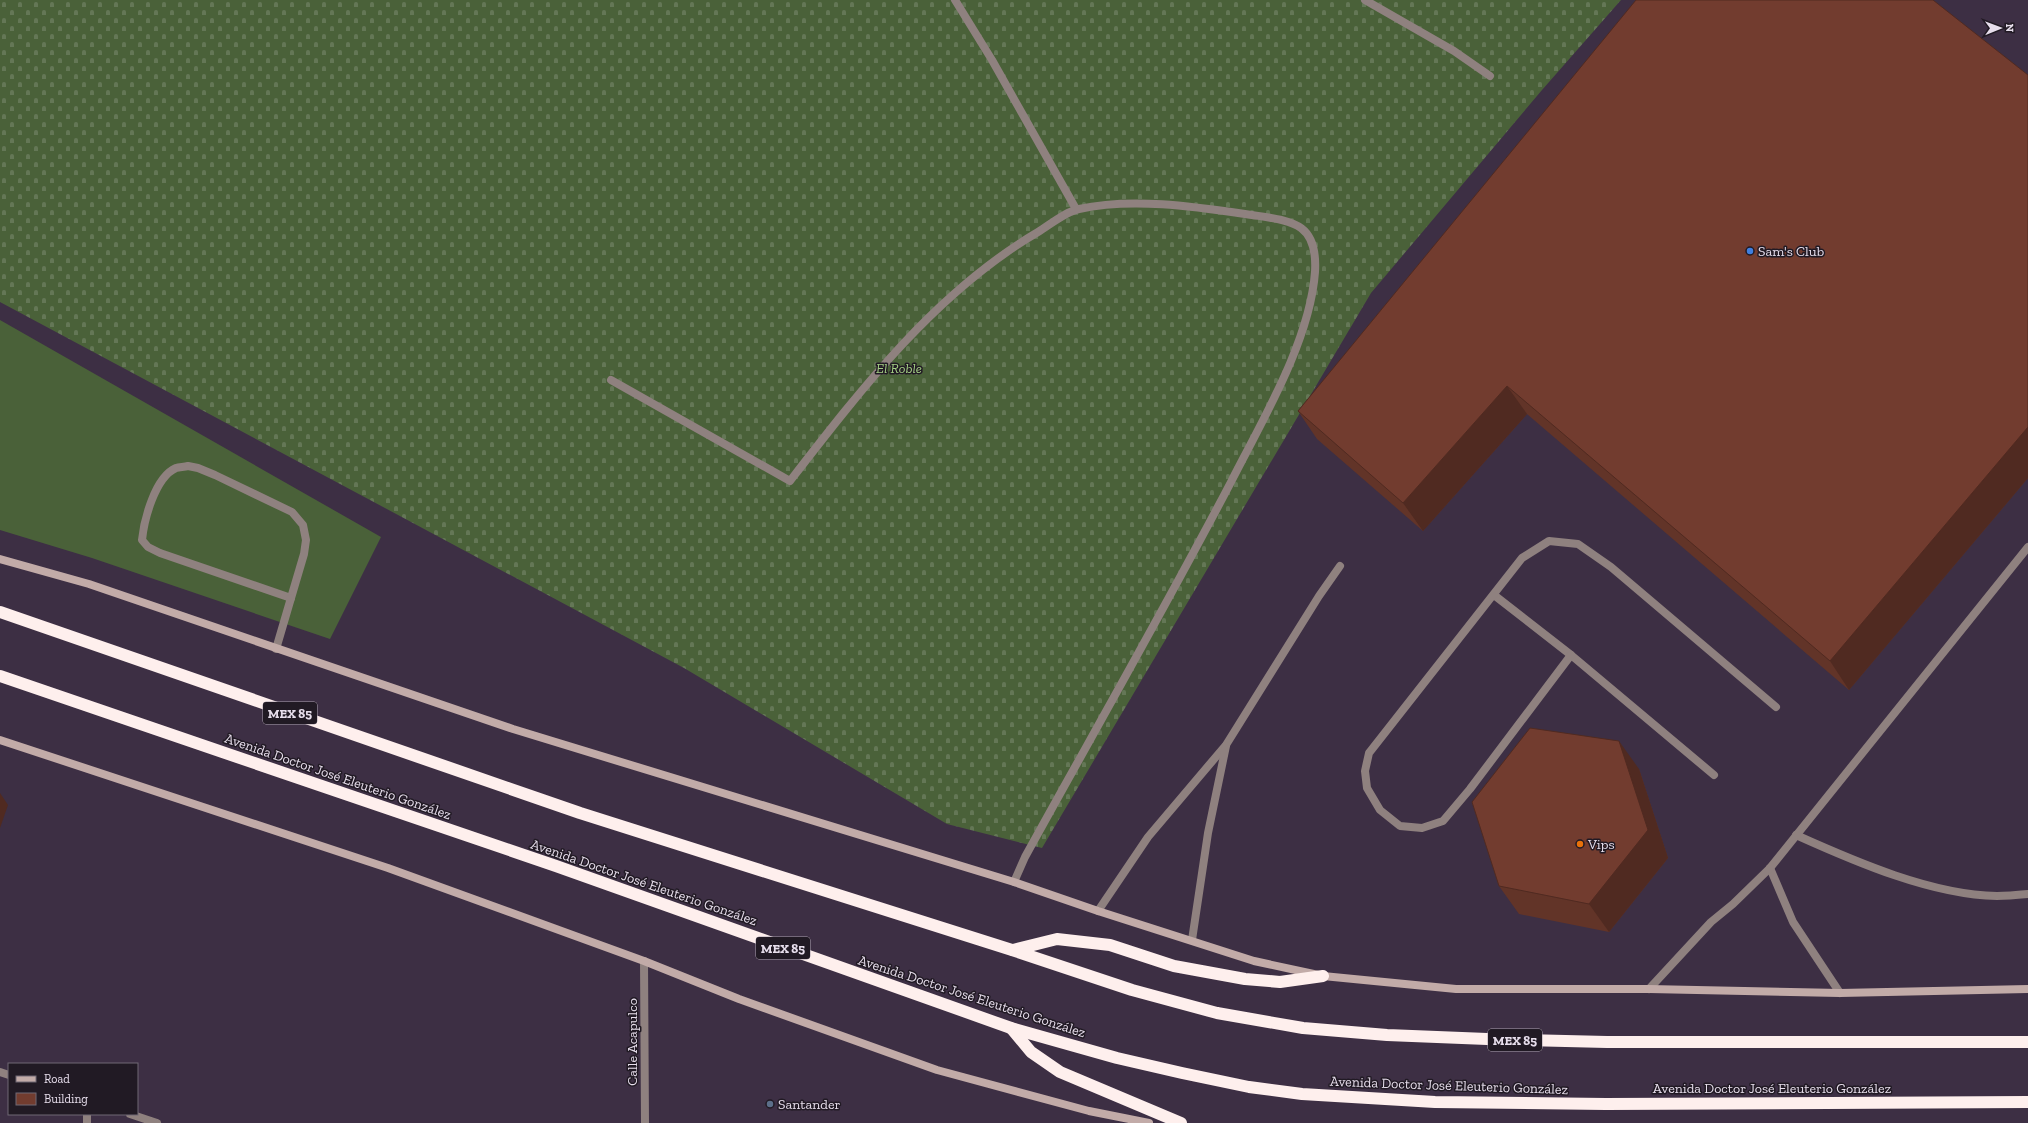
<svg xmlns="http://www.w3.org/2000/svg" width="2028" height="1123" font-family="'Zilla Slab',serif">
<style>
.cemetery{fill:url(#cemetery-stones)}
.pitch{fill:#4a6139}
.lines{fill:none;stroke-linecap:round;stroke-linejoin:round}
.lane{stroke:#8f817f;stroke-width:8}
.street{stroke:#8f817f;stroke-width:8}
.secondary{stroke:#c2aba8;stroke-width:8}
.highway{stroke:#feefed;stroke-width:12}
.wall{fill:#623428}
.shaded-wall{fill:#502a21}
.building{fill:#723c2f;stroke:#502a21}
.shop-dot{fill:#3f7fe0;stroke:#211a24;stroke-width:1.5}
.food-dot{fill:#e8710a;stroke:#211a24;stroke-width:1.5}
.service-dot{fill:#5c6f8a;stroke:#211a24;stroke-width:1.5}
.labels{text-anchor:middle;stroke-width:3;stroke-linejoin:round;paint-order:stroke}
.shield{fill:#211a24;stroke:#aca3b0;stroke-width:1}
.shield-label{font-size:13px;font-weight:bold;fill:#e7deec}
.poi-label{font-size:14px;fill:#e7deec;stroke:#211a24;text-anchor:start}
.park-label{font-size:14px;font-style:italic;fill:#a5d085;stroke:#211a24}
.street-label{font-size:14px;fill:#e7deec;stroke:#211a24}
</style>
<defs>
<pattern id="cemetery-stones" width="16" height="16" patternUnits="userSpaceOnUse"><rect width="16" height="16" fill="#4a6139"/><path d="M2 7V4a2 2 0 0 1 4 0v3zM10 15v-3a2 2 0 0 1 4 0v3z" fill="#647756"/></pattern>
</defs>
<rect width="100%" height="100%" fill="#3d2f44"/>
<path class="cemetery" d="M0,0H1621L1542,90L1371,293L1042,848L947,824L684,668L0,302Z"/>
<path class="pitch" d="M0,320L381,537L330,639L92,558L0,530Z"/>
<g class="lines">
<g class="lane">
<path d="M955,0L992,60L1076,209"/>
<path d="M1365,0L1454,51L1490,76"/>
<path d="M611,380L790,481C862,388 936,292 1038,232C1051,224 1065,212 1079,209C1133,197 1197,207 1252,215C1292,221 1318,222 1315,272C1310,341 1262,421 1231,482C1165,608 1094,732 1025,857L1014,882"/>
<path d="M188,466L198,468L215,475L292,512L303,525L306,540L304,554L291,598L160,553L148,547L142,540C144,520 155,477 176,468C179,467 184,467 188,466Z"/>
<path d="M1494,595L1571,655L1714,775"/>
<path d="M276,649L291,598"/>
<path d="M1571,655L1470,789L1443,821L1422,828L1400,826L1380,810L1367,788L1365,771L1369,753L1522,558L1549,541L1578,544L1611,567L1776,707"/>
<path d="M1796,835C1856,862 1932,895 1997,896C2008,896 2018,895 2028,894"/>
<path d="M1770,868L1793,922L1840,993"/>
<path d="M1098,911L1148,837L1226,745L1319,596L1340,566"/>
<path d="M1192,940L1208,833L1226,746"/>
<path d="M1649,989L1711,922L1733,904L1770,868L2028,547"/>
</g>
<g class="street">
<path d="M644,961L645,1123"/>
<path d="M0,1072L9,1075"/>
<path d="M87,1114V1123"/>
<path d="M130,1114L157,1123"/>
</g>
<g class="secondary">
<path d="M0,559L89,584L513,729L1014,882L1098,911L1254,961L1323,976L1456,989H1649L1840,993L2028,989"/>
<path d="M0,740L388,868L644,961L739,999L937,1070L1089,1111L1149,1123"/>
</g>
<g class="highway">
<path d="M0,612L580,813L1012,950L1132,990L1217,1013L1303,1028L1387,1035L1487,1039L1607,1042H2028"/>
<path d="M0,676L556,866L1011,1028L1117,1058L1182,1073L1249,1087L1302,1094L1435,1102L1606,1104L2028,1102"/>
<path d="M1013,950L1057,939L1110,945L1174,966L1245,979L1280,982L1323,976"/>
<path d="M1011,1028L1031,1052L1060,1072L1181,1123"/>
</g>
</g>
<g class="wall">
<path d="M2028,75V478L1849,690L1527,414L1423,531L1317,439L1298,411Z"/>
<path d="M1639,769L1668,858L1609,932L1519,914L1499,886Z"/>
</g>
<g class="shaded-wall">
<path d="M1507,386L1527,414L1423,531L1403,503Z"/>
<path d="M2028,427V478L1849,690L1830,661Z"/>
<path d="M1619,741L1639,769L1668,858L1609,932L1589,904Z"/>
<path d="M0,793L8,805L0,828Z"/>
</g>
<g class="building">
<path d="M1636,0H1933L2028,75V427L1830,661L1507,386L1403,503L1298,411Z"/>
<path d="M1530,728L1619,741L1648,830L1589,904L1499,886L1472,802Z"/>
</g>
<circle class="shop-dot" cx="1750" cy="251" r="4"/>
<circle class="food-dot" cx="1580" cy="844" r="4"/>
<circle class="service-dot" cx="770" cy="1104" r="4"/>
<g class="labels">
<g class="shield">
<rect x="263" y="702" width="54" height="22" rx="3"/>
<rect x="756" y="937" width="54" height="22" rx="3"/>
<rect x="1488" y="1029" width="54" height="22" rx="3"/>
</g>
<g class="shield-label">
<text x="290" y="718">MEX 85</text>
<text x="783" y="953">MEX 85</text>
<text x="1515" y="1045">MEX 85</text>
</g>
<g class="poi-label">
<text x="1758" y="256">Sam's Club</text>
<text x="1588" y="849">Vips</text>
<text x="778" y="1109">Santander</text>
</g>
<g class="park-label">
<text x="899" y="373">El Roble</text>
</g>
<g class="street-label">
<text transform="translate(338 776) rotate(19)" y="5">Avenida Doctor José Eleuterio González</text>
<text transform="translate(644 882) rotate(19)" y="5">Avenida Doctor José Eleuterio González</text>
<text transform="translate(972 996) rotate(18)" y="5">Avenida Doctor José Eleuterio González</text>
<text transform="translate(632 1042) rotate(-90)" y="5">Calle Acapulco</text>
<text transform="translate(1449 1085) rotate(2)" y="5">Avenida Doctor José Eleuterio González</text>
<text x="1772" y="1093">Avenida Doctor José Eleuterio González</text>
</g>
</g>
<rect x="8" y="1063" width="130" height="52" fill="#211a24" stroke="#706874"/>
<rect x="16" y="1076" width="20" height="6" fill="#c2aba8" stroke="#706874"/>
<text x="44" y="1083" font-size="12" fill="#e7deec">Road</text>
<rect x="16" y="1093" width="20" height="12" fill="#723c2f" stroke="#706874"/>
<text x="44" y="1103" font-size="12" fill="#e7deec">Building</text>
<g transform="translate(2000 28) rotate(89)" stroke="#211a24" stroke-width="3" paint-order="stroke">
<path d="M0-3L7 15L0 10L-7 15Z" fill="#e7deec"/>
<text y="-6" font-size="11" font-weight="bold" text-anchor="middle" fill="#e7deec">N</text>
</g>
</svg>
